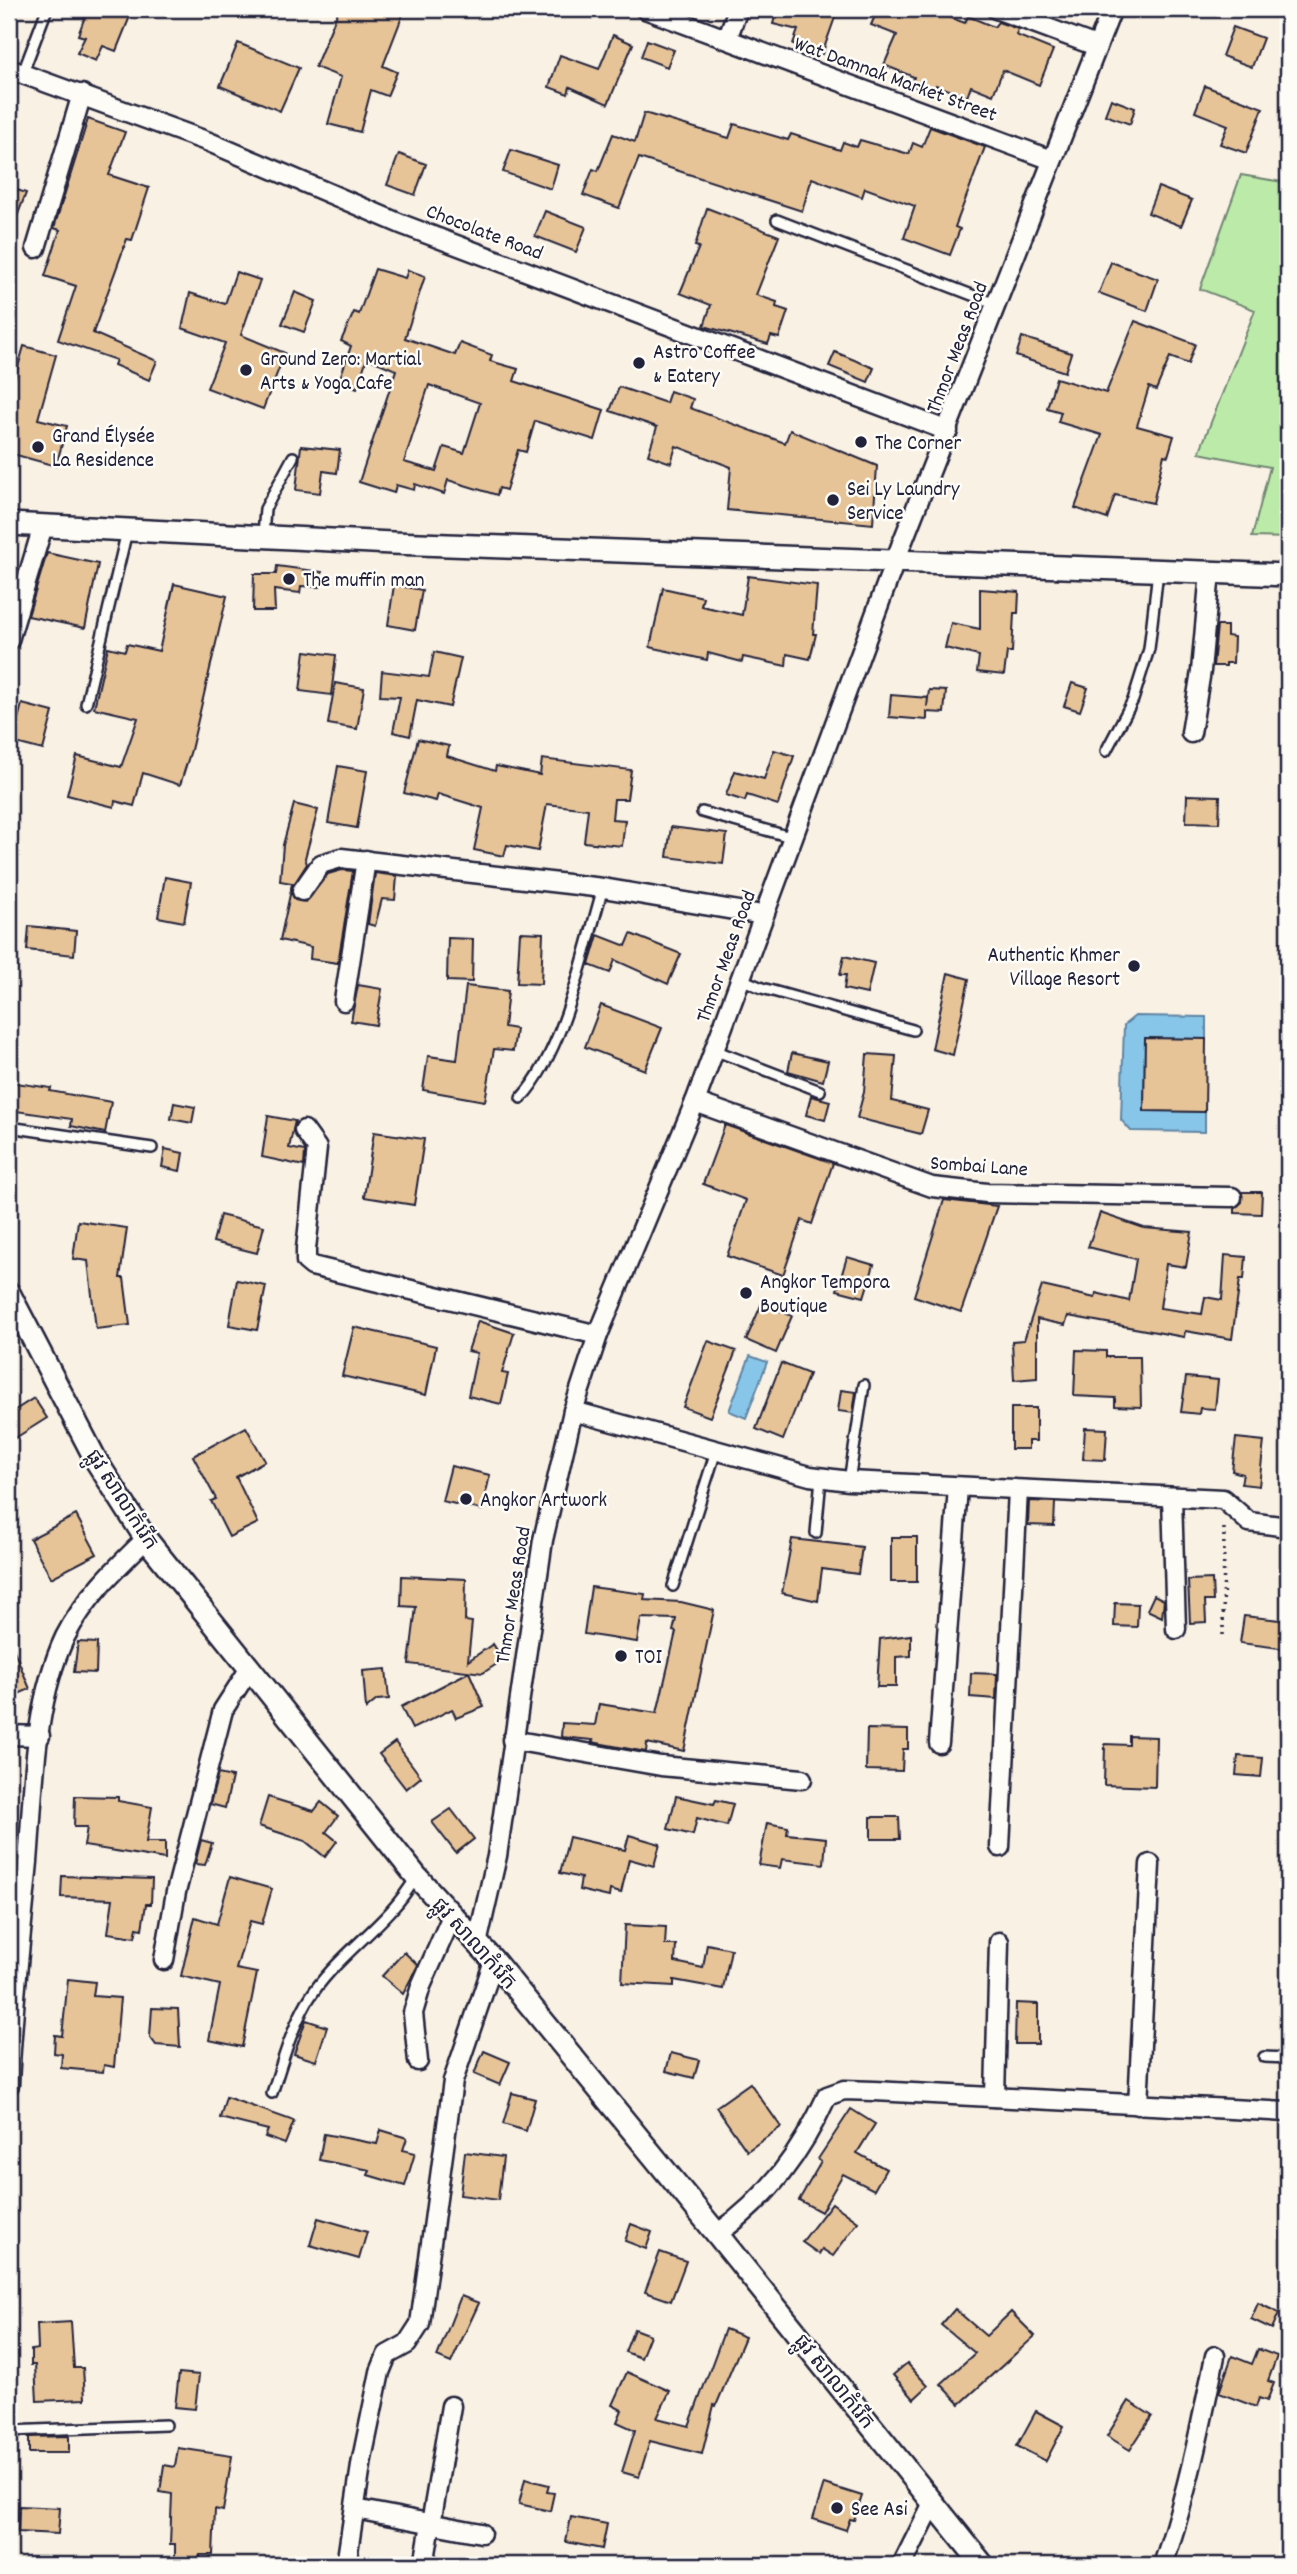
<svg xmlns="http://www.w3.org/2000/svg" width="1297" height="2574" font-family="Dekko,'Noto Sans Khmer',sans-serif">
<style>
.green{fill:#bceba9;stroke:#6f8672;stroke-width:2}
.water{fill:#88c6e9;stroke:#5f84a3;stroke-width:2}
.building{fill:#e7c498;stroke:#22223b;stroke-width:2;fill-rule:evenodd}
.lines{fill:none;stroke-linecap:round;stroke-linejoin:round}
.service-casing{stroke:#22223b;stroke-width:14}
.minor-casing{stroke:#22223b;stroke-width:23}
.tertiary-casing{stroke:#22223b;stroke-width:26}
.path{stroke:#22223b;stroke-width:3.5;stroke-dasharray:2 5;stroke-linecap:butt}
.service{stroke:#fdfcf7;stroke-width:9}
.minor{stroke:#fdfcf7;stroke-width:18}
.tertiary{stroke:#fdfcf7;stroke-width:21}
.poi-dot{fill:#22223b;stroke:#fdfcf7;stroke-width:2.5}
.labels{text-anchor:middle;stroke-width:5;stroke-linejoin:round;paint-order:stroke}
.street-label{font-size:21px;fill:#22223b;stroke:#fdfcf7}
.poi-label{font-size:21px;fill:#22223b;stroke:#fdfcf7;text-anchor:start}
</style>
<rect width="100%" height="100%" fill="#f9f1e4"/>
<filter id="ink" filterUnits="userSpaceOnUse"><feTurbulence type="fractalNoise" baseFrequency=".0143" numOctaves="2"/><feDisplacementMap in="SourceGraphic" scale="14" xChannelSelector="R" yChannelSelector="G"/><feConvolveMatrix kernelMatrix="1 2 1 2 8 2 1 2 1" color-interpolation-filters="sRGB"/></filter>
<g filter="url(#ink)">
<path class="green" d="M1241,175L1288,183V538L1252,537L1270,467L1199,453L1255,310L1200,289Z"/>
<g class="water">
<path d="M1135,1016L1206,1017V1039L1145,1038L1144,1110L1205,1112V1132L1131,1131L1121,1120L1124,1025Z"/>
<path d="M750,1356L767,1362L746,1418L729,1411Z"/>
</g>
<g class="building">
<path d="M88,9H133L116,51L103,46L96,61L77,53L85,37L78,35Z"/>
<path d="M339,9H405L383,66L397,72L387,96L371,90L360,132L328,124L341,77L315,67Z"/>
<path d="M777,9H838L822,54L793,44L798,30L773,24Z"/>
<path d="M878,9H927L965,23L968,16L994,27L998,22L1018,29L1016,35L1053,50L1039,85L1003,70L993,95L971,86L967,97L936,85L933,94L911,85L914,77L884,65L897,35L871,25Z"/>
<path d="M1233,27L1263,38L1252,67L1222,56Z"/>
<path d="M613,35L633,44L608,104L570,87L568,94L549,87L560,55L599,69Z"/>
<path d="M647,40L674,50L667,67L641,57Z"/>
<path d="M238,43L299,68L280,111L220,86Z"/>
<path d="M1205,86L1263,108L1246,153L1220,144L1228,125L1195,112Z"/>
<path d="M1111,99L1135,108L1130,124L1105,115Z"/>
<path d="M644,113L729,138L734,124L788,140L791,134L840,150L843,142L857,147L860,140L909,154L913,143L922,147L930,127L985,147L955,227L960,229L950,255L904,238L915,206L865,188L862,197L812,178L802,211L639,158L619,208L583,195L593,169L598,171L613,134L635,142Z"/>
<path d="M88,119L125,132L109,175L149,188L132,240L127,239L93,333L157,361L149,380L114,365L116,360L58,340L76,286L45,276L60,230L54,228Z"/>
<path d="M511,150L558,165L551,189L503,172Z"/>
<path d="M399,154L426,164L415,195L387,185Z"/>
<path d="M9,187L26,193L10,235H9Z"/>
<path d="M1158,187L1192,200L1181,226L1148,213Z"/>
<path d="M707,208L779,236L756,295L777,302L776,307L788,311L779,338L771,336L768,344L704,326L711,305L680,293L699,247L695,246Z"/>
<path d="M545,211L586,227L576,252L535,236Z"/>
<path d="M1111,262L1158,279L1147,311L1099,293Z"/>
<path d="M375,269L405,278L408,270L425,276L405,338L455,355L460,343L492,355L490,361L518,369L514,381L604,410L595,440L535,421L526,452L518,450L506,490L499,488L497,495L448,480L444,494L415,484L414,490L396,485L394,493L359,482L396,370L367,358L357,388L339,381L351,346L341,341L354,312L359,314ZM429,385L480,403L464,453L444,447L436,471L404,462Z"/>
<path d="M236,272L260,280L241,335L285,353L263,409L207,388L225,343L182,328L190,293L225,304Z"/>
<path d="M295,292L316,301L304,332L282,324Z"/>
<path d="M1135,321L1195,344L1188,364L1170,357L1156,390L1149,387L1137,426L1174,436L1168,456L1164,455L1153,503L1115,495L1107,519L1075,508L1102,435L1058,422L1061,412L1047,408L1056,378L1106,393Z"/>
<path d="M1022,337L1071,353L1065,372L1016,356Z"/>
<path d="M24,346L56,355L38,419L67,426L56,466L9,453V399Z"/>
<path d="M835,352L874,368L868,382L829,366Z"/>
<path d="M619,387L666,403L670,391L693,399L690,408L785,443L790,430L877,466L873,524L727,510L731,467L676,446L671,463L648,455L657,427L610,411Z"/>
<path d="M301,446L340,450L337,473L323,471L320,493L296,490Z"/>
<path d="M47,553L98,564L85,628L28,616Z"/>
<path d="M9,566L18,569L9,601Z"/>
<path d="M277,566L322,572L320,587L301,586L300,593L274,590L275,611H253L254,574H276Z"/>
<path d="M748,576L817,585L813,634H816L810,659L787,654L786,666L743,657L742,662L708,653L707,660L650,647L663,588L703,597L701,606L742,615Z"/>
<path d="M174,584L227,596L191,750L180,785L143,773L134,806L115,801L114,807L67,795L77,756L121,767L138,718L94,708L108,647L125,651L127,644L159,651Z"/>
<path d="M394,585L422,590L415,630L388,625Z"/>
<path d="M980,589L1019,592L1018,613H1014L1012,652H1007L1004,675L977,672L979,656L945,648L951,623L980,629Z"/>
<path d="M1217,626H1227V636L1234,637L1233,663H1226V666H1213Z"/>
<path d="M305,651L336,655L331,695L300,691Z"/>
<path d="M434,652L461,658L450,707L417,700L410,736L393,732L400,697L380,696L382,671L429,677Z"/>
<path d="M335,683L364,688L357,729L328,724Z"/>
<path d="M1072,683L1088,688L1080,711L1064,706Z"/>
<path d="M929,690L946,691L944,713L927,712V720L889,717L891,695L928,698L927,707Z"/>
<path d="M22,704L53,712L43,750L12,742Z"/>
<path d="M418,739L449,746L447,756L495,771L496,766L540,775L542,759L631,770L627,799H614L612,819L625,820L622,846L584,842L588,809L547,804L538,851L507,845L504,856L474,850L483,808L438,794L436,801L404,793Z"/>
<path d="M774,750L794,756L778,805L747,795L745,801L726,795L735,771L764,779Z"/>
<path d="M338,766L367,771L357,828L328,823Z"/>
<path d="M1187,795L1220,796L1219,823L1186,822Z"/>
<path d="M294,804L318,810L305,858L307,864L291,889L292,883L280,881L283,845Z"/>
<path d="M671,827L727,834L723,864L667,857Z"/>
<path d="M342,870L353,871L338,963L310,959L311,947L280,940L291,890L295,900L306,902L328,874Z"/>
<path d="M375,873L397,876L395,900L382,899L375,926L368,924Z"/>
<path d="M165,877L191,882L184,922L158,917Z"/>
<path d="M29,926L76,931L74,955L27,950Z"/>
<path d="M520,932L543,933L541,984L517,983Z"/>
<path d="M631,934L681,954L668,984L615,960L610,973L589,965L598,935L626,946Z"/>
<path d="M448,938L473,939L472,982L447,981Z"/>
<path d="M844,956L874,963L867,994L844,989L846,975H840Z"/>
<path d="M948,973L969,979L953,1055L932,1049Z"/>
<path d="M358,985L382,989L376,1025L351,1021Z"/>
<path d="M466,986L508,991L504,1027L516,1029L513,1051L494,1049L485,1101L423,1090L428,1056L457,1060Z"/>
<path d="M601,1005L662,1028L645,1070L585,1047Z"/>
<path d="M1145,1038L1206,1039L1205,1112L1144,1111Z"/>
<path d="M792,1053L828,1061L823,1081L788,1071Z"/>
<path d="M867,1054L896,1056L892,1101L928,1110L921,1134L857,1118L864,1092Z"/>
<path d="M9,1082L51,1088L50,1091L111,1102L105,1133L71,1126L72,1119L9,1110Z"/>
<path d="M811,1096L830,1101L825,1120L806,1115Z"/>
<path d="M174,1103L195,1107L192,1123L171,1119Z"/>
<path d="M268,1116L295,1121L289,1148L305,1151L304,1166L262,1157Z"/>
<path d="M725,1125L833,1163L812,1224L802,1220L783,1275L727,1256L746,1200L703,1184Z"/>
<path d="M374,1132L424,1139L414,1205L364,1197Z"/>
<path d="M165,1149L183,1153L180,1171L162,1167Z"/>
<path d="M1242,1192H1262L1261,1214L1235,1213V1208L1242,1202Z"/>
<path d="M944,1200L997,1206L961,1312L914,1296Z"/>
<path d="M1100,1213L1144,1228L1192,1232L1186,1267L1166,1264L1160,1308L1202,1314L1205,1297L1222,1300L1225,1255L1246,1257L1244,1279H1240L1232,1339L1185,1331L1184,1337L1068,1316L1065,1325L1037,1319V1378L1014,1380L1012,1341L1024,1340L1042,1286L1095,1298L1096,1293L1129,1301L1136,1259L1088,1247Z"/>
<path d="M220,1215L264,1226L257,1253L213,1242Z"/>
<path d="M78,1221L127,1228L120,1278H124L130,1325L96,1329L88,1261L73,1259Z"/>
<path d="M847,1257L874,1265L864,1297L837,1290Z"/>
<path d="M237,1280L266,1286L257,1330L229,1325Z"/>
<path d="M762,1303L792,1316L776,1353L746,1340Z"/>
<path d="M478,1321L514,1333L502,1373L508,1374L501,1404L468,1396L477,1353L468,1351Z"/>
<path d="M354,1327L436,1346L426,1395L342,1376Z"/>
<path d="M708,1341L736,1351L710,1417L683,1407Z"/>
<path d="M1076,1350L1106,1351V1357H1140L1141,1407L1115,1406V1398L1074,1396Z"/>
<path d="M781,1363L809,1374L783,1440L756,1429Z"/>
<path d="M1186,1377L1218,1380L1215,1409L1200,1408L1199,1414L1181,1412Z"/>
<path d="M841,1390L856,1392L853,1413L838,1411Z"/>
<path d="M34,1398L47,1418L9,1442V1414Z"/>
<path d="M1011,1408H1036V1441H1028V1449H1011Z"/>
<path d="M246,1427L265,1461L236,1477L258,1523L229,1537L211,1501L216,1499L193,1456Z"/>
<path d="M1085,1428L1107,1429L1105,1460L1083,1459Z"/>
<path d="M1236,1438L1264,1441L1259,1486L1241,1484L1243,1474L1232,1471Z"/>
<path d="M451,1466L490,1475L482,1510L442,1501Z"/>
<path d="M1029,1501L1055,1502L1054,1526L1028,1525Z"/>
<path d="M76,1515L97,1554L51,1578L30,1539Z"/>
<rect x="891" y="1537" width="26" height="45"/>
<path d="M792,1539L862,1547L858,1574L822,1569L818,1601L782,1593Z"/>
<path d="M402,1576L466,1579L465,1621L472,1622L468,1661L493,1644L503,1660L483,1673L409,1664L416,1607L401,1606Z"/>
<path d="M1212,1579L1213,1601H1205L1206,1622L1190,1623L1188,1580Z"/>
<path d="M591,1587L645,1594L644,1600L681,1602L714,1610L684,1751L647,1743L646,1752L592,1742L593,1740L561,1737L562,1723L595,1725L599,1704L657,1713L676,1632L673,1631L676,1619L641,1618L637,1642L584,1634Z"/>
<path d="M1154,1595L1164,1600L1162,1617L1147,1610Z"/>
<path d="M1115,1603L1138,1604L1137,1627L1114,1626Z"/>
<path d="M1244,1616L1288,1621V1649L1240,1643Z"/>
<path d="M911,1635V1656L896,1657V1687H877L880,1639Z"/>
<path d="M9,1638L30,1689L9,1698Z"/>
<path d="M78,1642L97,1643L96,1673L74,1672Z"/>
<path d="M386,1669L389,1699L377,1700L366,1709L363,1671Z"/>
<path d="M469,1672L484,1707L456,1718L452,1709L412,1729L401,1707Z"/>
<path d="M971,1673L997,1674L996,1699L970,1697Z"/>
<path d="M867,1729L908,1730V1749H903L902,1771L866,1770Z"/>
<path d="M1129,1736L1156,1737L1155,1787L1104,1785L1105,1744L1129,1745Z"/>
<path d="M395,1742L421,1777L406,1789L379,1754Z"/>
<path d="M1238,1756L1263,1758L1261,1777L1236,1775Z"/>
<path d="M218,1774L232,1777L225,1808L210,1804Z"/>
<path d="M75,1796L118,1797V1801L152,1807L146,1842H165V1859L84,1846L87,1827H74Z"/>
<path d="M676,1796L714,1804L716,1800L733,1804L727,1826L697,1818L693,1835L668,1829Z"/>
<path d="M268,1797L314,1811L321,1802L338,1816L326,1832L337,1841L325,1857L305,1841L259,1826Z"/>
<path d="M451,1809L474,1839L456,1853L432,1822Z"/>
<path d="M871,1817H899L900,1839H871Z"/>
<path d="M767,1823L788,1827L787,1834L826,1838L824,1864L782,1859L780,1868L759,1865Z"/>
<path d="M629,1835L660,1844L654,1866L629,1859L621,1893L610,1890L609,1897L579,1890L581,1878L560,1873L569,1837L625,1850Z"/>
<path d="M201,1840L212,1843L205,1865L195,1864Z"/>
<path d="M62,1876L152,1879L151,1904H146L142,1929L137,1928L135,1937L108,1933L113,1899L61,1897Z"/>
<path d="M230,1877L272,1889L262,1924L250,1921L236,1969L257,1973L242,2047L209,2040L220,1985L181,1976L195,1917L217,1924Z"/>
<path d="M625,1925L666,1927L665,1945H676L675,1962L703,1968L707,1944L731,1949L723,1989L674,1980V1986L622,1983Z"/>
<path d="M404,1952L418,1965L403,1994L382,1976Z"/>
<path d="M68,1979L95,1982L93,1996L120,1998L114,2067L104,2065L103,2072L61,2068L62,2054L54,2053L55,2035L62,2036Z"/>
<path d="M1016,2003L1038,2004V2044H1015Z"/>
<path d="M152,2008L178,2009L180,2047L156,2045L150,2037Z"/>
<path d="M306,2020L327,2027L316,2061L294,2054Z"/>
<path d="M484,2051L510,2062L500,2085L474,2074Z"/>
<path d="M671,2053L699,2060L694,2078L666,2071Z"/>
<path d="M750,2083L781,2127L747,2151L716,2107Z"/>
<path d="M512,2093L535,2099L526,2131L503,2124Z"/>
<path d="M226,2097L294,2121L285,2144L265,2137L268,2130L220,2118Z"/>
<path d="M851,2109L875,2124L857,2153L886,2169L874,2190L843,2174L821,2212L799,2200L821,2162L818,2159Z"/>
<path d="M381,2130L407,2138L403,2150L415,2153L405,2186L368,2175L370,2170L319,2160L324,2134L377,2144Z"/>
<path d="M465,2152L503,2157L498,2200L460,2195Z"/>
<path d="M832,2203L858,2222L833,2256L822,2249L819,2254L802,2242Z"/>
<path d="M318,2218L367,2232L359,2259L310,2245Z"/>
<path d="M631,2224L652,2232L646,2249L625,2241Z"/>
<path d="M660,2252L686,2261L671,2301L645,2292Z"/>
<path d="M461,2296L479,2303L451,2363L437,2357Z"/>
<path d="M1258,2303L1279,2313L1272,2329L1251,2319Z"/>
<path d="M955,2309L986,2336L1011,2312L1035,2336L960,2404L941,2384L975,2353L941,2325Z"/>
<path d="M71,2322L74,2368H83L85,2399L37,2401L35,2365H31V2350L38,2349L37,2324Z"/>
<path d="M634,2329L650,2335L641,2358L625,2352Z"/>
<path d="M725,2329L745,2337L716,2406L714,2405L702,2454L650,2441L639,2477L622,2472L635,2430L617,2422L622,2410L612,2405L627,2372L670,2391L657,2418L689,2426Z"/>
<path d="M1258,2349L1277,2356L1268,2381L1274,2383L1267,2401L1259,2398L1256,2407L1219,2393L1232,2356L1252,2364Z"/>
<path d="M907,2363L928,2386L914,2399L893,2375Z"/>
<path d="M179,2373L199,2375L195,2409L175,2407Z"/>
<path d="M1129,2401L1152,2416L1130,2450L1107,2436Z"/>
<path d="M1036,2411L1064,2426L1046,2461L1017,2446Z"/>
<path d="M69,2436V2453H29V2437Z"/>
<path d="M178,2448L232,2456L223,2511L215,2509L213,2555H200V2565H175V2544H170L172,2494L160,2492L164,2465L175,2467Z"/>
<path d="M525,2479L549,2485L547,2492L554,2493L550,2511L519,2504Z"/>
<path d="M824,2484L862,2496L854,2520L850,2519L846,2530L813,2519Z"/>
<path d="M19,2506L60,2508L58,2534L18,2532Z"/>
<path d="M571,2517L607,2524L602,2549L566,2542Z"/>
</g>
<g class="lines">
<defs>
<g id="service">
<path d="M22,75L47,9"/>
<path d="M777,220L998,305"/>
<path d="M263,536L265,509L293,457"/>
<path d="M86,704L127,531"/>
<path d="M1106,751L1133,700L1149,649L1158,571"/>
<path d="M702,812L794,838"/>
<path d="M741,979L762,988L913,1030"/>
<path d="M714,1050L820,1091"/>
<path d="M521,1098C565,1050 584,951 603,888"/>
<path d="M9,1127L152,1148"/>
<path d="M849,1481L864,1385"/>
<path d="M816,1533L821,1478"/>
<path d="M673,1586L716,1451"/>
<path d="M1264,2057L1288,2058"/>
<path d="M272,2093C282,2063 291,2030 307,2002C336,1954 388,1926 416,1877"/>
<path d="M9,2431L166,2425"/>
</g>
<g id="minor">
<path d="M645,9L1052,160"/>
<path d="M996,9L1096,46"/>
<path d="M727,39L738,9"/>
<path d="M9,69L209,142L401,224L948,431"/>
<path d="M36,248L82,94"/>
<path d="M9,640L43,526"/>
<path d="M1191,733L1201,671L1210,572"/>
<path d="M302,891L321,864L341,858L603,888L763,915"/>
<path d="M344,1001L366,860"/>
<path d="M695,1102L932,1187L987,1193L1232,1197"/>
<path d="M304,1130L317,1148L306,1249V1261L312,1266L598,1335"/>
<path d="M573,1411L810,1476L849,1481L1223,1499L1249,1522L1288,1527"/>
<path d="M1172,1497L1176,1629"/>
<path d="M9,1735L40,1736"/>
<path d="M512,1740L661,1766L802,1779"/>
<path d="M939,1743L958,1487"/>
<path d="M1000,1847L1018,1490"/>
<path d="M477,1944L497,1856L543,1540L573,1411L598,1335L695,1102L895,561L1112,9"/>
<path d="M164,1960L176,1892L223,1710L250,1668"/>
<path d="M418,2061L413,2013L421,1986L452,1916"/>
<path d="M9,2085C12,2011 21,1936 28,1862C34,1789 33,1705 65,1637C84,1599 116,1568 146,1539"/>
<path d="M995,2097L999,1942"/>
<path d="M1138,2105L1150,1864"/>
<path d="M717,2234C768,2198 801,2153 827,2096L844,2090L874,2091L1288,2112"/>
<path d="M355,2509L481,2533"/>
<path d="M346,2565L362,2459L380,2372L387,2355L407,2344L420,2324L453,2081L494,1961"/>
<path d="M424,2565L451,2406"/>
<path d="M902,2565L933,2503"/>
<path d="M1163,2565C1186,2497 1201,2427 1215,2356"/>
</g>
<g id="tertiary">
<path d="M9,524L392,543L1288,575"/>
<path d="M9,1293L97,1462L146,1539L416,1876L494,1961L717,2234L983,2565"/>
</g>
</defs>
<use href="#service" class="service-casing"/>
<use href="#minor" class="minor-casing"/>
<use href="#tertiary" class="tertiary-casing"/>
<path class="path" d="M1223,1635L1224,1526"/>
<use href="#service" class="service"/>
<use href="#minor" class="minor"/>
<use href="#tertiary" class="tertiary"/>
</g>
</g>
<g class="poi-dot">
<circle cx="639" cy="363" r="7"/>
<circle cx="246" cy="370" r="7"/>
<circle cx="861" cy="442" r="7"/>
<circle cx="38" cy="447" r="7"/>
<circle cx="833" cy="500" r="7"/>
<circle cx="289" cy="579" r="7"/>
<circle cx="1134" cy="966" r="7"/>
<circle cx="746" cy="1293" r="7"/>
<circle cx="466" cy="1499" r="7"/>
<circle cx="621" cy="1656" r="7"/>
<circle cx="837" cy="2508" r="7"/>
</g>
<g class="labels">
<g class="street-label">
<text transform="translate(896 78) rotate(20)" y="7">Wat Damnak Market Street</text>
<text transform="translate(485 231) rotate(21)" y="7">Chocolate Road</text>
<text transform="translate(956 347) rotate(-69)" y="7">Thmor Meas Road</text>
<text transform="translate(725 956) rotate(-70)" y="7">Thmor Meas Road</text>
<text transform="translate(979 1165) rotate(4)" y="7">Sombai Lane</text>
<text transform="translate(123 1499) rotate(57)" y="7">ផ្លូវ សាលាកំរើក</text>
<text transform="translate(512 1595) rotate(-81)" y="7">Thmor Meas Road</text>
<text transform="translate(475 1943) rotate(48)" y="7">ផ្លូវ សាលាកំរើក</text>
<text transform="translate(835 2381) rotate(51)" y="7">ផ្លូវ សាលាកំរើក</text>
</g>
<g class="poi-label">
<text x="653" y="358">Astro Coffee<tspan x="653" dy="24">&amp; Eatery</tspan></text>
<text x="260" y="365">Ground Zero: Martial<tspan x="260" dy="24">Arts &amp; Yoga Cafe</tspan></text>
<text x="52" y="442">Grand Élysée<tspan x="52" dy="24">La Residence</tspan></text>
<text x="875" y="449">The Corner</text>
<text x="847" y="495">Sei Ly Laundry<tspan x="847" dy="24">Service</tspan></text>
<text x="303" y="586">The muffin man</text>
<text x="1120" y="961" text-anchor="end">Authentic Khmer<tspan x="1120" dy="24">Village Resort</tspan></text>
<text x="760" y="1288">Angkor Tempora<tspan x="760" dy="24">Boutique</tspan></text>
<text x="480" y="1506">Angkor Artwork</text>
<text x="635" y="1663">TOI</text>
<text x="851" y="2515">See Asi</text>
</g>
</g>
<rect width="1297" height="2574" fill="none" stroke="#fdfcf7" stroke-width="35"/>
<rect x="18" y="18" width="1262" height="2539" fill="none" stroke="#22223b" stroke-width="2.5" filter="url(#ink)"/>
</svg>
